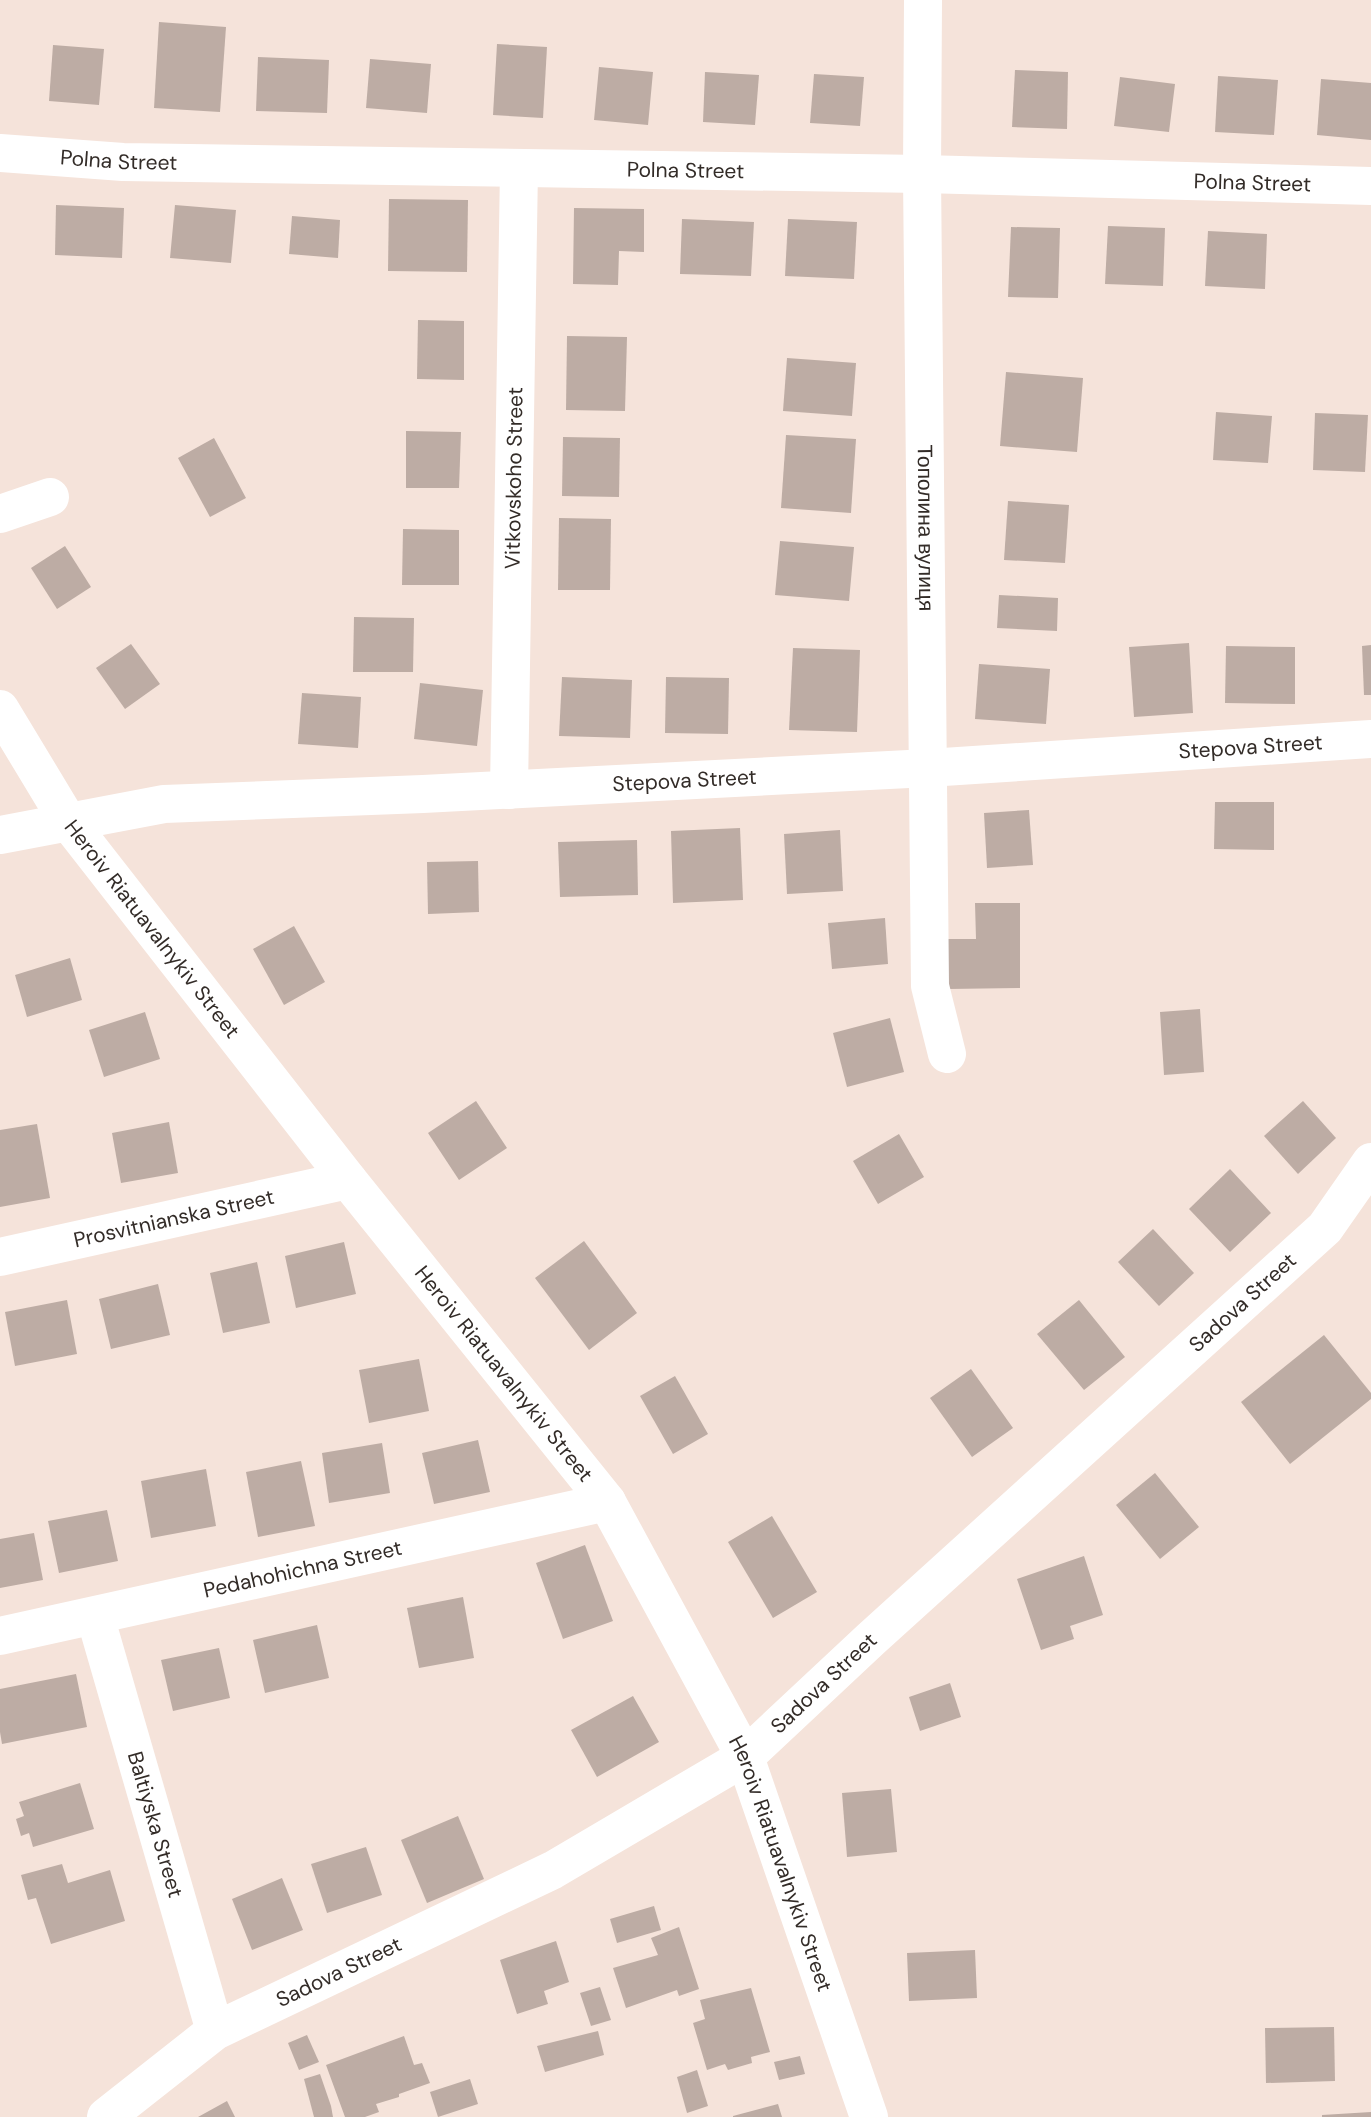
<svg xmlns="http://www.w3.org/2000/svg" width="1371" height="2117" font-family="'DM Sans',sans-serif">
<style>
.building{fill:#bdaca4}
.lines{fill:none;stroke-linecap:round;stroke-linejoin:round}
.minor{stroke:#fff;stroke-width:38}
.labels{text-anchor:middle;stroke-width:5;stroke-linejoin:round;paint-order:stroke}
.street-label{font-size:21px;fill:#332c28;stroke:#fff}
</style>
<rect width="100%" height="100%" fill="#f5e3da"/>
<g class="building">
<path d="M159,22L226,27L220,112L154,108Z"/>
<path d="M497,44L547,47L543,118L493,115Z"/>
<path d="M53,45L104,49L99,105L49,101Z"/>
<path d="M258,57L329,60L327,113L256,111Z"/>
<path d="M370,59L431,64L427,113L366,108Z"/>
<path d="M599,67L653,72L648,125L594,120Z"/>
<path d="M1015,70L1068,72L1067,129L1012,127Z"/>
<path d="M705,72L759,75L755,125L703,122Z"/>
<path d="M814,74L864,77L860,126L810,123Z"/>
<path d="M1218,76L1278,80L1274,135L1215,132Z"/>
<path d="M1120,77L1175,84L1169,132L1114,126Z"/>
<path d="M1321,79L1371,83V140L1317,135Z"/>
<path d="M389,199L468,200L467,272L388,271Z"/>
<path d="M56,205L124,208L122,258L55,255Z"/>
<path d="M175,205L236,210L231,263L170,258Z"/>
<path d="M574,208L644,209V252L619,251L618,285L573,284Z"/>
<path d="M292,216L340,220L338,258L289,254Z"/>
<path d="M682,219L754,222L751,276L680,274Z"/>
<path d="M788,219L857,222L854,279L785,276Z"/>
<path d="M1108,226L1165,228L1163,286L1105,284Z"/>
<path d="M1011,227L1060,228L1058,298L1008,297Z"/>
<path d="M1208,231L1267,234L1265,289L1205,286Z"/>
<path d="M418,320L464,321V380L417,379Z"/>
<path d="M567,336L627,337L625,411L566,410Z"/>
<path d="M787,358L856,363L852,416L783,411Z"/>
<path d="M1006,372L1083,378L1077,452L1000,446Z"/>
<path d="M1216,412L1272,416L1268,463L1213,460Z"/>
<path d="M1315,413L1368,415L1365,472L1313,470Z"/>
<path d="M406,431L461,432L459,488H406Z"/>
<path d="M786,435L856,439L851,513L781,508Z"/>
<path d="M563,437L620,438L619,497L562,496Z"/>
<path d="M214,438L246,498L210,517L178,458Z"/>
<path d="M1008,501L1069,505L1065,563L1004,560Z"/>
<path d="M559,518L611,519L610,590H558Z"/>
<path d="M403,529L459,530V585H402Z"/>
<path d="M780,541L854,547L849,601L775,595Z"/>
<path d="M65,546L91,587L57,609L31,568Z"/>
<path d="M999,595L1058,598L1057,631L997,628Z"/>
<path d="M354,617L414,618L413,672H353Z"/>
<path d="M1189,643L1193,713L1134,717L1129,647Z"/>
<path d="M131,644L160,684L125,709L96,668Z"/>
<path d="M1371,645V695H1364L1362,646Z"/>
<path d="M1226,646L1295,647V704L1225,703Z"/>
<path d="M793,648L860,650L857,732L789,730Z"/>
<path d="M979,664L1050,669L1046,724L975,719Z"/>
<path d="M562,677L632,680L630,738L559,736Z"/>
<path d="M666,677L729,678L728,734L665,733Z"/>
<path d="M420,683L483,690L477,746L414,739Z"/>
<path d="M302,693L361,697L358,748L298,744Z"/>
<path d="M1215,802H1274V850L1214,849Z"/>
<path d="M1029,810L1033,865L987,868L984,813Z"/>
<path d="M740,828L743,900L673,903L671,831Z"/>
<path d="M840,830L843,891L787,894L784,834Z"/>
<path d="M637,840L638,895L560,897L558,842Z"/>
<path d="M478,861L479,912L428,914L427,862Z"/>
<path d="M975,903H1020V988L948,989L947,939H976Z"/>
<path d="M885,918L888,964L832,969L828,923Z"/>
<path d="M294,926L325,982L284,1005L253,949Z"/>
<path d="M70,958L82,1000L27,1017L15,975Z"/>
<path d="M1200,1009L1204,1072L1164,1075L1160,1012Z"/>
<path d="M145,1012L160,1059L104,1077L89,1030Z"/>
<path d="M890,1018L904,1072L847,1087L833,1033Z"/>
<path d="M476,1101L507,1148L459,1180L428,1133Z"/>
<path d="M1303,1101L1336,1138L1298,1174L1264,1136Z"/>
<path d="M169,1122L178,1173L121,1183L112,1133Z"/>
<path d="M37,1124L50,1198L0,1207V1130Z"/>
<path d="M899,1134L924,1177L878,1204L853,1161Z"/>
<path d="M1230,1169L1271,1213L1230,1252L1189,1209Z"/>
<path d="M1153,1229L1194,1273L1159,1306L1118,1262Z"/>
<path d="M584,1241L637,1313L589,1350L535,1278Z"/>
<path d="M344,1242L356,1294L296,1308L285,1256Z"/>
<path d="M257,1262L270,1323L223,1333L210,1273Z"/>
<path d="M158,1284L170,1335L111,1349L99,1299Z"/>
<path d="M67,1300L77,1354L15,1366L5,1312Z"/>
<path d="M1079,1300L1125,1357L1084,1390L1037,1334Z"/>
<path d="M1324,1335L1371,1393V1399L1290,1464L1241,1402Z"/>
<path d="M419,1359L429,1411L369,1423L359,1370Z"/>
<path d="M971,1369L1013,1428L972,1457L930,1398Z"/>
<path d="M675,1376L708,1434L673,1454L640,1396Z"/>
<path d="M478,1440L490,1492L434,1504L422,1453Z"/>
<path d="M382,1443L390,1493L329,1503L322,1453Z"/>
<path d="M301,1461L315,1526L258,1537L246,1472Z"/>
<path d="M206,1469L216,1526L151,1538L141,1481Z"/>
<path d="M1155,1473L1199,1527L1160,1559L1116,1505Z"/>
<path d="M107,1510L118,1561L59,1573L48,1521Z"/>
<path d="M772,1516L817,1592L773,1618L728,1542Z"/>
<path d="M34,1533L43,1580L0,1588V1539Z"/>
<path d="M585,1545L613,1621L563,1639L536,1563Z"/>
<path d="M1084,1556L1103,1615L1070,1626L1074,1639L1041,1650L1017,1579Z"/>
<path d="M463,1597L474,1658L419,1668L407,1608Z"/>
<path d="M317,1625L329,1678L265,1693L253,1640Z"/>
<path d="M219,1648L230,1698L173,1711L161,1660Z"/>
<path d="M76,1674L87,1727L2,1744L0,1732V1689Z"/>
<path d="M950,1683L961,1717L920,1731L909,1697Z"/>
<path d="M633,1696L659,1742L597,1777L571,1730Z"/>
<path d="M80,1783L94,1829L33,1847L29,1833L21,1836L16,1819L24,1816L19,1802Z"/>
<path d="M891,1789L897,1852L847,1857L842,1793Z"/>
<path d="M458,1816L484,1879L427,1903L401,1840Z"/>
<path d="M366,1847L382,1895L327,1913L311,1864Z"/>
<path d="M62,1864L68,1883L110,1870L125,1921L51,1944L36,1898L28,1900L21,1875Z"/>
<path d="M282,1878L303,1930L252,1950L232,1899Z"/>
<path d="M654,1906L661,1930L617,1943L610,1919Z"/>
<path d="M679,1927L699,1989L679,1996L677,1990L626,2008L613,1968L658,1955L651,1938Z"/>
<path d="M556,1941L569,1982L544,1991L548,2004L517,2014L500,1960Z"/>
<path d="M975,1950L977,1998L909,2001L907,1953Z"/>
<path d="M600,1987L611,2020L591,2026L580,1993Z"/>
<path d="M751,1988L770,2052L751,2057L752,2063L728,2070L725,2064L707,2070L693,2023L705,2019L700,2000Z"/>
<path d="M1334,2027L1335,2081L1266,2083L1265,2028Z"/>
<path d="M598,2031L604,2055L545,2072L537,2046Z"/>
<path d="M307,2035L319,2062L299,2070L288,2043Z"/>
<path d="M404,2036L414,2065L422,2063L430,2083L399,2094V2097L376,2104L379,2112L365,2117H345L326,2065Z"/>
<path d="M800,2056L805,2074L779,2080L774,2062Z"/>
<path d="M697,2070L708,2106L687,2113L677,2077Z"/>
<path d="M320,2074L331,2106L333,2117H314L304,2079Z"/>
<path d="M470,2079L478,2104L438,2117L430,2092Z"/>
<path d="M227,2101L235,2117H198Z"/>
<path d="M778,2104L782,2117H733V2116Z"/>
<path d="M1371,2112V2117H1322V2115Z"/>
</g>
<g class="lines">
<g class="minor">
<path id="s1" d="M923,0L922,174L930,986L947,1054"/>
<path id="s2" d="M0,153L123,162L922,174L1371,186"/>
<path d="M0,514L50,497"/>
<path id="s3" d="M0,709L67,820L348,1180L607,1502L745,1757L869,2117"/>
<path id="s4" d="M509,790L519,168"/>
<path id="s5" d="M0,835L164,804L423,794L928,768L1371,739"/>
<path id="s6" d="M0,1257L348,1180"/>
<path id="s7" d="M95,1616L215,2031"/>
<path id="s8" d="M0,1636L607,1502"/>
<path id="s9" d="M106,2117L215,2031L553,1870L745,1757L871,1639L1325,1228L1371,1162"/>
</g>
</g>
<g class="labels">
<g class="street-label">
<text dy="7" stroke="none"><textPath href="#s2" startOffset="119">Polna Street</textPath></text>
<text dy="7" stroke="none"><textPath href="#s2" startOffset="686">Polna Street</textPath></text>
<text dy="7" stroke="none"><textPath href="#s2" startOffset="1253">Polna Street</textPath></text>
<text dy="7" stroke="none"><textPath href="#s4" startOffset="312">Vitkovskoho Street</textPath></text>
<text dy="7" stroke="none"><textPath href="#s1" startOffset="528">Тополина вулиця</textPath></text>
<text dy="7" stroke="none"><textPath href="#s5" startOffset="1255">Stepova Street</textPath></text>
<text dy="7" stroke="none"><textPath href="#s5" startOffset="688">Stepova Street</textPath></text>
<text dy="7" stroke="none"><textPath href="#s3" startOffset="268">Heroiv Riatuavalnykiv Street</textPath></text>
<text dy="7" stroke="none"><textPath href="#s6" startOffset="178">Prosvitnianska Street</textPath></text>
<text dy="7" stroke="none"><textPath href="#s9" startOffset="1410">Sadova Street</textPath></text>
<text dy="7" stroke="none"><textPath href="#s3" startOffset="835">Heroiv Riatuavalnykiv Street</textPath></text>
<text dy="7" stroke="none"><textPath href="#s8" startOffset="310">Pedahohichna Street</textPath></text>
<text dy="7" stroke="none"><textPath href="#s9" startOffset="844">Sadova Street</textPath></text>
<text dy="7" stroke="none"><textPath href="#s7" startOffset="217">Baltiyska Street</textPath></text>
<text dy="7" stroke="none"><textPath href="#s3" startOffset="1402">Heroiv Riatuavalnykiv Street</textPath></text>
<text dy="7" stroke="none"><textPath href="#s9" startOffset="276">Sadova Street</textPath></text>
</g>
</g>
</svg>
